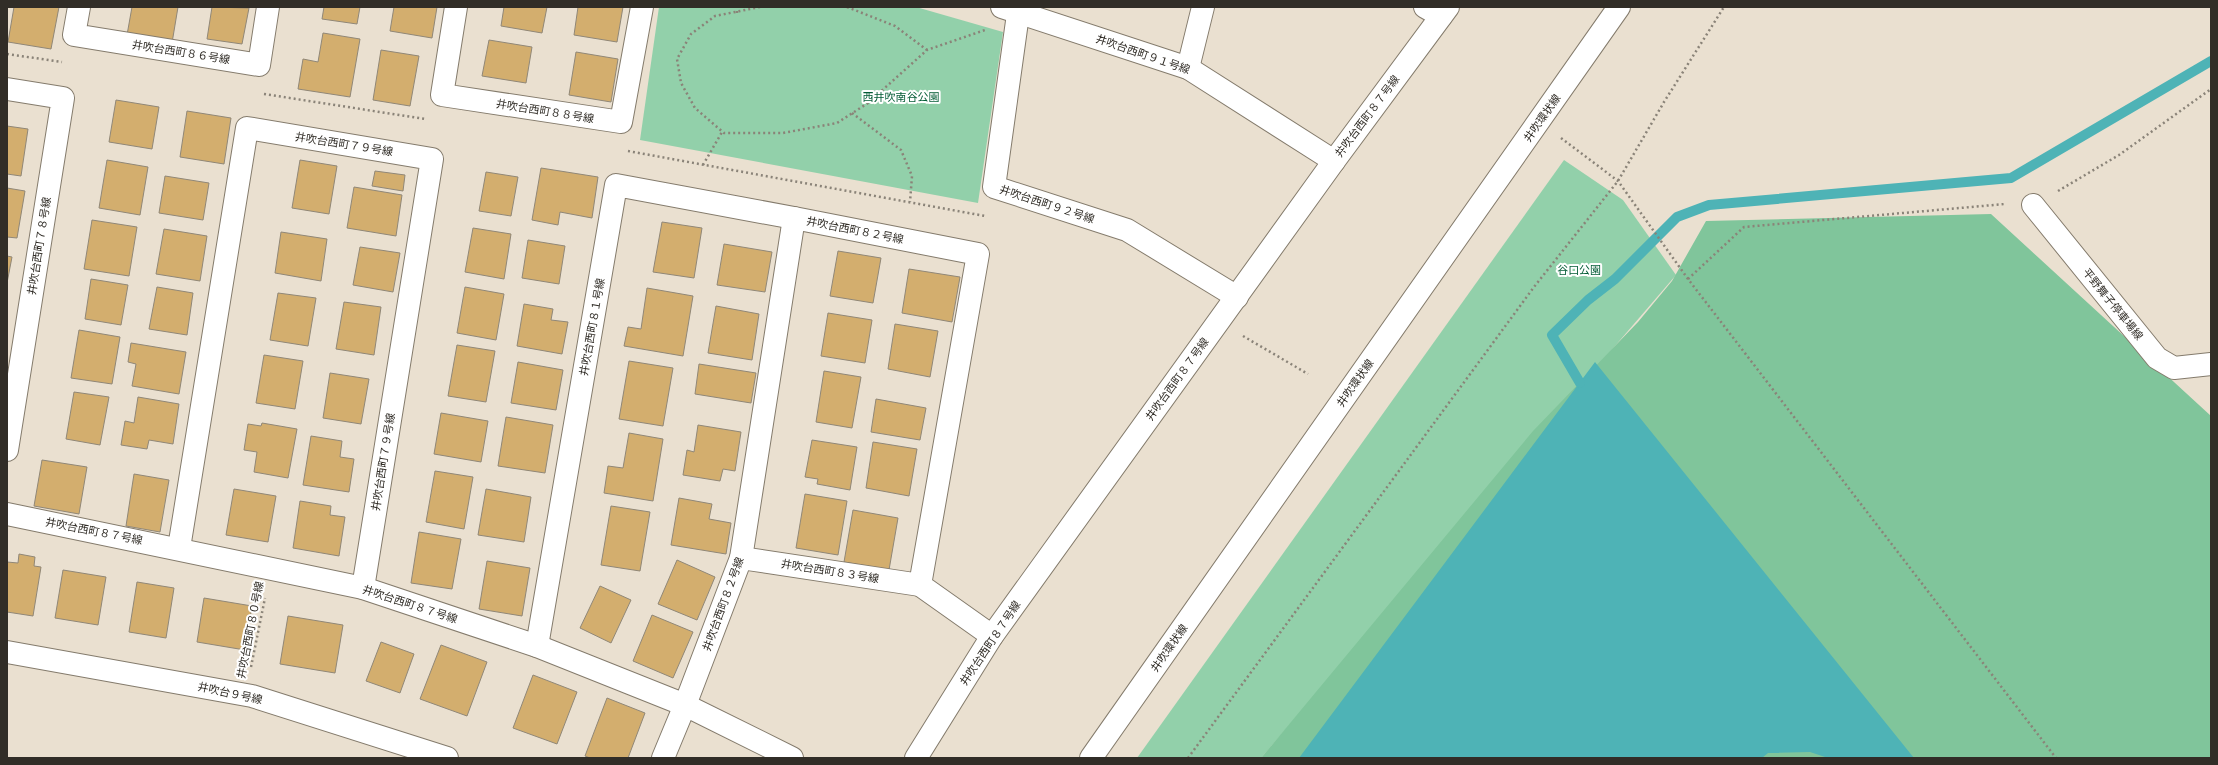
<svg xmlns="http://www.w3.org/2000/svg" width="2218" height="765" font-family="Helvetica,'Noto Sans JP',sans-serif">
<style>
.green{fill:#92d0aa}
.forest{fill:#80c59b}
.water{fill:#4eb3b6}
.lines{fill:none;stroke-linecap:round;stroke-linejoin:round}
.stream{stroke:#4eb3b6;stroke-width:10}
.building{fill:#d3ae6e;stroke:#908777}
.street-casing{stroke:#847b6c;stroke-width:24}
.secondary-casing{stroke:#847b6c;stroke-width:24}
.path{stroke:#8a8378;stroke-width:2.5;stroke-dasharray:2 3;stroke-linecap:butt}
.street{stroke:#fff;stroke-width:22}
.secondary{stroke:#fff;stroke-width:22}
.labels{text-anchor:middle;stroke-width:4;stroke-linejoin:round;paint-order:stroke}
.street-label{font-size:11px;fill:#312d27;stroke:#fff}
.park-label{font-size:11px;fill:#045c36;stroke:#fff}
</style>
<rect width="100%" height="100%" fill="#eae0d0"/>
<g class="green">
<path d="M659,7H916L1003,32L978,203L640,140Z"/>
<path d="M1564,160L1623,200L1676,275L1261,758H1137Z"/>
</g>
<path class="forest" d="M1991,214L2211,416V758H1261L1533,431L1638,322L1672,281L1706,221Z"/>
<path class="water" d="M1595,362L1914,758H1828L1810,752L1768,753L1762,758H1299Z"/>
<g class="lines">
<path class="stream" d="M1580,383L1552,335L1588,300L1615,279L1677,217L1709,205L2011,178L2211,61"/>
</g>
<g class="building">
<path d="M14,7H59L51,49L8,42Z"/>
<path d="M132,7H178L172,43L127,35Z"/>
<path d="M212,7L249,8L242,44L207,39Z"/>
<path d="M324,7H360L357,24L322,19Z"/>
<path d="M394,7H437L432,38L390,31Z"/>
<path d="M504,7H547L542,33L501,26Z"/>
<path d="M578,7H623L617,42L574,35Z"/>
<path d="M323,33L360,39L350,97L298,89L303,59L318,62Z"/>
<path d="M489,40L532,47L526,83L482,76Z"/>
<path d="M381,50L419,56L410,106L373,100Z"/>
<path d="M576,52L618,59L611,102L569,95Z"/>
<path d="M116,100L159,107L152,149L109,142Z"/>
<path d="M187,111L231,118L224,164L180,157Z"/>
<path d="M7,126L28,129L21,176L7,174Z"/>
<path d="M107,160L148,167L140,215L99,208Z"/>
<path d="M300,160L337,166L329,214L292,208Z"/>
<path d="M541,168L598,177L592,218L560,212L558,225L532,220Z"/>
<path d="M375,171L405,175L403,191L372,186Z"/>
<path d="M486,172L518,177L511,216L479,211Z"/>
<path d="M165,176L209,183L203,220L159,213Z"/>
<path d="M354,187L402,195L396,236L347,228Z"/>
<path d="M7,188L25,191L17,238L7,237Z"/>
<path d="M92,220L137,227L129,276L84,269Z"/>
<path d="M662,222L702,228L694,278L653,272Z"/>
<path d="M473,228L511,234L504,279L465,272Z"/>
<path d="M164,229L207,236L200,281L156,274Z"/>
<path d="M281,232L327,239L321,281L275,273Z"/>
<path d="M528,240L565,246L559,284L522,278Z"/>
<path d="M724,244L772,252L765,292L717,285Z"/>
<path d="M360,247L400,253L393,292L353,285Z"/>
<path d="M838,251L881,258L873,303L830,296Z"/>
<path d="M7,256L12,257L7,283Z"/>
<path d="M909,269L960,277L952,322L902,313Z"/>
<path d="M91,279L128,285L121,325L85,319Z"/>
<path d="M157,287L193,293L187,335L149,329Z"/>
<path d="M465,287L504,294L496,340L457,333Z"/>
<path d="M647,288L693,296L683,356L624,346L628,327L641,329Z"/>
<path d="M278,293L316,298L308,346L270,340Z"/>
<path d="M344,302L381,307L374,355L336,349Z"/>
<path d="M524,304L553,309L551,320L568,322L562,354L517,346Z"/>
<path d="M716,306L759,314L752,360L708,353Z"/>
<path d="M828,313L872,320L865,363L821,356Z"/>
<path d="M895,324L938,331L930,377L888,369Z"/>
<path d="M79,330L120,337L112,384L71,378Z"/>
<path d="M131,343L186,352L179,394L132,386L136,364L128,362Z"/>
<path d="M457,345L495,351L486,402L448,396Z"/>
<path d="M264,355L303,361L295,409L256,403Z"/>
<path d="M629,361L673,368L663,426L619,419Z"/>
<path d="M518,362L563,370L556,410L511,403Z"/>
<path d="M699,364L756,373L751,403L695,394Z"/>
<path d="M824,371L861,377L852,428L816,422Z"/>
<path d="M330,373L369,379L361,424L323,418Z"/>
<path d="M74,392L109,397L100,445L66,439Z"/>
<path d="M138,397L179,404L173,444L149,440L147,449L121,445L125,421L134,423Z"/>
<path d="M876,399L926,408L920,440L871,432Z"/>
<path d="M441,413L488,421L481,462L434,454Z"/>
<path d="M506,417L553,425L545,473L498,466Z"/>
<path d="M262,423L297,429L288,478L254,472L257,452L244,450L248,424L261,426Z"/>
<path d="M698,425L741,432L735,471L723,469L720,481L683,475L687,450L694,452Z"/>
<path d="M629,433L663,439L653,501L604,493L608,466L623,468Z"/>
<path d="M311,436L342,441L340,457L354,459L349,492L303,485Z"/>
<path d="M812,440L857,447L850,490L817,484L818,479L805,477Z"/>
<path d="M873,442L917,449L909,496L866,488Z"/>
<path d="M42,460L87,467L79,514L34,506Z"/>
<path d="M435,471L473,477L464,529L426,522Z"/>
<path d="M134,474L169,480L160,532L126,526Z"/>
<path d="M234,489L276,496L268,542L226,535Z"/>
<path d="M486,489L531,497L524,542L478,535Z"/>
<path d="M805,494L847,501L838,555L796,548Z"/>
<path d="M679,498L712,504L709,519L731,523L726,554L671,545Z"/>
<path d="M300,501L331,506L330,515L345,517L339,556L293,548Z"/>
<path d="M611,506L650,512L640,571L601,565Z"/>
<path d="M853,510L898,518L889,570L844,562Z"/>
<path d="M419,532L461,539L452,589L411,583Z"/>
<path d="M19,554L35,557L34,566L41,567L33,616L7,612V562L18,563Z"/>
<path d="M677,560L715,577L697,620L658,604Z"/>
<path d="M487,561L530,568L522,616L479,609Z"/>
<path d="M63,570L106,577L98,625L55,618Z"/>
<path d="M137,582L174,588L166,638L129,632Z"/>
<path d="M600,586L631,600L611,643L580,628Z"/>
<path d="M204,598L252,606L245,650L197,642Z"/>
<path d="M652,615L693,632L673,678L633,661Z"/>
<path d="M288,616L343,625L335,673L280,664Z"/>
<path d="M381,642L414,654L400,693L366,681Z"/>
<path d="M441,645L487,662L467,716L420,699Z"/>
<path d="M533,675L577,692L557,744L513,728Z"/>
<path d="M607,698L645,713L628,758H590L585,756Z"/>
</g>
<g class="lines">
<defs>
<g id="street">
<path d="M79,7L74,35L259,65L268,7"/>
<path d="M456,7L442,95L621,122L642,7"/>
<path d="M1002,7L1188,68L1334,161"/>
<path d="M1019,7L994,187L1127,230L1237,297"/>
<path d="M1425,7L1441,16"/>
<path d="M1188,68L1203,7"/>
<path d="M7,89L63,98L7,450"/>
<path d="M7,514L363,588L537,646L685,705L792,758"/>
<path d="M179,548L247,128L432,159L363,588"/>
<path d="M741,558L920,585"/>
<path d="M537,646L616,185L794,218"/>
<path d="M663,758L685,705L741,558L794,218L978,254L920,585L992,636"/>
<path d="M916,758L992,636L1334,161L1448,7"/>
</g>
<g id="secondary">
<path d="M2033,205L2157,358L2174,368L2211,364"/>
<path d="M7,652L252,696L447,758"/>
<path d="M1091,758L1619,7"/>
</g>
</defs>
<use href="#street" class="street-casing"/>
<use href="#secondary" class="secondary-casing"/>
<g class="path">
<path d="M760,7L715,16L691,34L677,59L681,83L695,108L724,133H783L837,123L868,103L927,50L985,30"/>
<path d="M847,7L895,26L927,50"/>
<path d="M737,13V7"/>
<path d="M7,54L62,62"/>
<path d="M264,94L425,119"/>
<path d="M852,113L901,150L912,176L910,202"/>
<path d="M1561,138L1618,181L1688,279L2056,758"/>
<path d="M628,151L985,216"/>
<path d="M703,165L722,132"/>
<path d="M2058,191L2119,155L2211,89"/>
<path d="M1688,279L1744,227L2005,204"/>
<path d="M1243,336L1308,374"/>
<path d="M251,667L265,598"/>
<path d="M1188,758L1534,287L1618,181L1664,102L1724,7"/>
</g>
<use href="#street" class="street"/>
<use href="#secondary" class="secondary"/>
</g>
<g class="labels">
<g class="street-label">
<text transform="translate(181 52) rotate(9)" y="4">井吹台西町８６号線</text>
<text transform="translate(1143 54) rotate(19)" y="4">井吹台西町９１号線</text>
<text transform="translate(545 111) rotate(9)" y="4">井吹台西町８８号線</text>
<text transform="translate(1367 116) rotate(-53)" y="4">井吹台西町８７号線</text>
<text transform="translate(1542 118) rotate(-55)" y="4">井吹環状線</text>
<text transform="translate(344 144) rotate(9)" y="4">井吹台西町７９号線</text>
<text transform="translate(1047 204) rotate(18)" y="4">井吹台西町９２号線</text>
<text transform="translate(855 230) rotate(11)" y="4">井吹台西町８２号線</text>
<text transform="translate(39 246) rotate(-81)" y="4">井吹台西町７８号線</text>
<text transform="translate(2113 304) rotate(51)" y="4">平野舞子停車場線</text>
<text transform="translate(592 327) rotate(-80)" y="4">井吹台西町８１号線</text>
<text transform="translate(1177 379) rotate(-54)" y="4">井吹台西町８７号線</text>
<text transform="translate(1355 383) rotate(-55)" y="4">井吹環状線</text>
<text transform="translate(383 462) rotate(-81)" y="4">井吹台西町７９号線</text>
<text transform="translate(94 531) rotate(11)" y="4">井吹台西町８７号線</text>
<text transform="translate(830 571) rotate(9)" y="4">井吹台西町８３号線</text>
<text transform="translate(410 604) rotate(18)" y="4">井吹台西町８７号線</text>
<text transform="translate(723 604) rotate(-70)" y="4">井吹台西町８２号線</text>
<text transform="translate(250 630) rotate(-79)" y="4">井吹台西町８０号線</text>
<text transform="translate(990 643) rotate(-56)" y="4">井吹台西町８７号線</text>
<text transform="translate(1169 648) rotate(-55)" y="4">井吹環状線</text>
<text transform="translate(230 693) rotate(12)" y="4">井吹台９号線</text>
</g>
<g class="park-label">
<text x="901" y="101">西井吹南谷公園</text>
<text x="1579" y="274">谷口公園</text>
</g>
</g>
<rect width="2218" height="765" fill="none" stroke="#312d27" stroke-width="16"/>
</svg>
